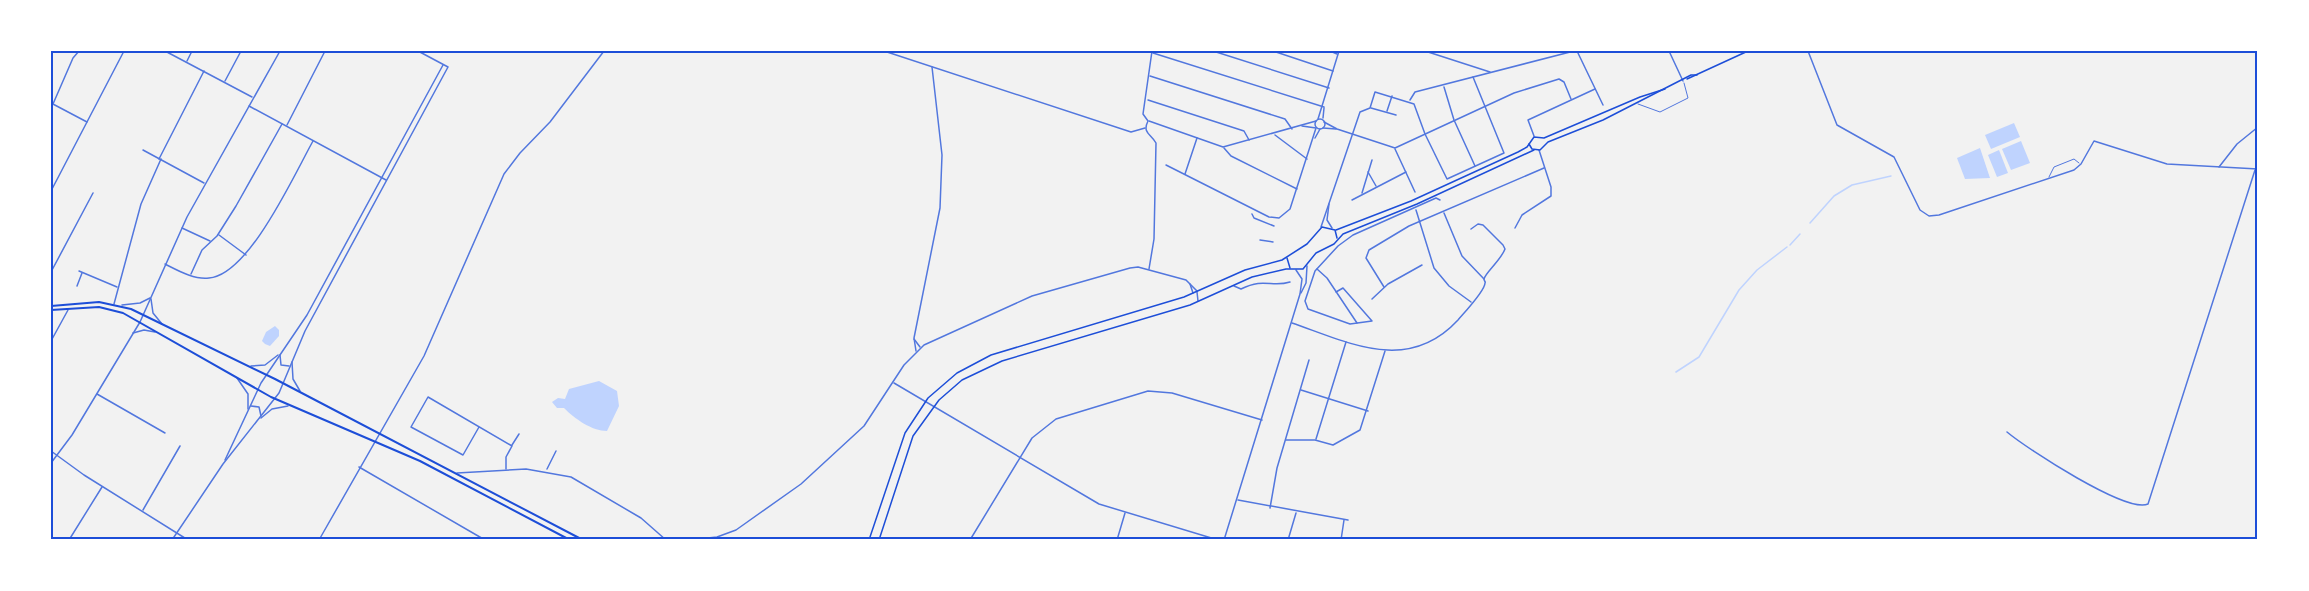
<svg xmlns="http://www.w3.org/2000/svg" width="2309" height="591" font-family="'Public Sans',sans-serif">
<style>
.water{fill:#bfd3fe}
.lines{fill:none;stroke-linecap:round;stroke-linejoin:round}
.stream{stroke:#bfd3fe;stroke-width:1.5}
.service{stroke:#5277de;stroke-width:1}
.minor{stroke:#5277de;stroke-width:1.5}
.tertiary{stroke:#5277de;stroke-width:1.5}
.secondary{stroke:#1d4ed8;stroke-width:1.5}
.primary{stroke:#1d4ed8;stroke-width:2}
.neatline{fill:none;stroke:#1d4ed8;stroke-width:2}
</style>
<rect width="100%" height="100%" fill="#f2f2f2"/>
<g class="water">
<path d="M2014,123L2020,137L1991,149L1985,135Z"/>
<path d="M2021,141L2030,163L2011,170L2002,149Z"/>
<path d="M1980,148L1990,178L1965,179L1957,158Z"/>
<path d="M1999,150L2008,173L1997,177L1988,155Z"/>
<path d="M275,326L279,330V336L270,346L265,344L262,341L266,332Z"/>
<path d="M599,381L617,391L619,406L607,431C592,431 575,419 564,408H557L552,402L558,398L565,399L569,389Z"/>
</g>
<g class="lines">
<g class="stream">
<path d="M1810,223L1834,196L1852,185L1891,176"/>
<path d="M1790,245L1800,234"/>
<path d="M1676,372L1699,357L1739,290L1757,270L1787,247"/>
</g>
<g class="service">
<path d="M1638,104L1660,112L1688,98L1684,83"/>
<path d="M2049,177L2054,167L2074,159L2079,163"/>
<path d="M870,540H881"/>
</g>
<g class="minor">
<path d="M165,51L252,97"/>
<path d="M884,51L1131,132L1145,128"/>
<path d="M1213,51L1329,88"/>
<path d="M1273,51L1333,71"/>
<path d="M1330,51L1337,54"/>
<path d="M1425,51L1490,72"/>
<path d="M1577,51L1603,105"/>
<path d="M1669,51L1683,81"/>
<path d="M1808,51L1837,125L1894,157L1920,210L1929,216L1939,215L2074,170L2081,164L2094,141L2167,164L2258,169"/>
<path d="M1153,53L1324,107"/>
<path d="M187,61L192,51"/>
<path d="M1150,76L1285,119L1292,129"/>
<path d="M225,81L241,51"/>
<path d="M1444,87L1454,120L1475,166"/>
<path d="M1148,100L1244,131L1249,140"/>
<path d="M1410,100L1415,92L1574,51"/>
<path d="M51,103L87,122"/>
<path d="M53,104L73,58L79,51"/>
<path d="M249,106L386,180"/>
<path d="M1371,108L1396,115"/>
<path d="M1387,111L1392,96"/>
<path d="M1323,118L1324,108"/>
<path d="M1318,119L1339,51"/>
<circle cx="1320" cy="124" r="5"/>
<path d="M1149,121L1223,147L1316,121"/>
<path d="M1324,122L1337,129L1395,148L1514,93L1559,79L1564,82L1571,99"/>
<path d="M287,125L325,51"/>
<path d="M2256,126L2258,115"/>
<path d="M1323,128L1336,129"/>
<path d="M1275,135L1307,159"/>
<path d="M1534,136L1528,120L1595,89"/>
<path d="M1315,138L1320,129"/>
<path d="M1224,148L1231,156L1297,189"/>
<path d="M1395,149L1415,192"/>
<path d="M143,150L204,183"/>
<path d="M159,159L204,71"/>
<path d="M1166,165L1269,217L1279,218L1290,209L1316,128L1302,126"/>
<path d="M2219,167L2237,144L2258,127"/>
<path d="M1368,172L1376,186"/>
<path d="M1185,174L1197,138"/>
<path d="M51,191L124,51"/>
<path d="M1362,193L1372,160"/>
<path d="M1352,200L1406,172"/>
<path d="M1329,204L1327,220L1332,228"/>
<path d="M1416,210L1434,268L1449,286L1471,302"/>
<path d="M1444,213L1462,256L1484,279"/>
<path d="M1252,214L1254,218L1274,226"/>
<path d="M1321,227L1360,112L1370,108L1375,92L1414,104L1425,134L1447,179L1504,153L1473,77"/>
<path d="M182,228L210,241"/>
<path d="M1515,228L1522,215L1551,196V187L1539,150"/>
<path d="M219,235L246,255"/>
<path d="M1260,240L1273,242"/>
<path d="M165,264C177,270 194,280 209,278C249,275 294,175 313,141"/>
<path d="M1149,269L1154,239L1156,143C1151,134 1142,133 1148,121L1143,114L1152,51"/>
<path d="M1317,269L1327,278L1357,323"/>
<path d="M79,271L117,287"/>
<path d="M51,272L93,193"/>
<path d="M191,274L202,250L217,236L236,206L282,124"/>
<path d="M1190,284L1193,293"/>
<path d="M77,286L82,273"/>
<path d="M1234,286L1241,289C1265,277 1271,288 1290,282"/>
<path d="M1384,287L1366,258L1369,250L1409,226L1544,168"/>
<path d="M1336,292L1343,288L1372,321L1350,324L1308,309L1305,301L1315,271L1338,246L1353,235L1436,198L1440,200"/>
<path d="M151,299L153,313L162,324"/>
<path d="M1372,299L1388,284L1422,265"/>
<path d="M114,304L141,204L161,159"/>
<path d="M122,305L140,303L150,298"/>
<path d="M1292,323C1350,343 1408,374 1458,320C1463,314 1485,291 1485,283C1486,282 1484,281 1484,279C1485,273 1501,260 1505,249L1503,245L1483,225L1478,224L1471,229"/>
<path d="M133,333L144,330L155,332"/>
<path d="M914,339L920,347"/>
<path d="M51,341L68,310"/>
<path d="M916,351L914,338L940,208L942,155L932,67"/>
<path d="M894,383L1099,504L1218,540"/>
<path d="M1301,390L1368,411"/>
<path d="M97,394L165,433"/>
<path d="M479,427L463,455L411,427L428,397L512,446L506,457V469"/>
<path d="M2007,432C2026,448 2127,514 2148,504L2255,170"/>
<path d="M1316,439L1346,342"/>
<path d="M1286,440H1315L1333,445L1360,430L1385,351"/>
<path d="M512,445L519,434"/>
<path d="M51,451L84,475L188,540"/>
<path d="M51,463L72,435L140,322L187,217L280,51"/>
<path d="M359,467L485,540"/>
<path d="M547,469L556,451"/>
<path d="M457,473L526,469L571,477L641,518L666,540"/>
<path d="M1238,500L1348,520"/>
<path d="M1270,508L1277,468L1309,360"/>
<path d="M143,510L180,446"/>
<path d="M69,540L102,487"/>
<path d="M319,540L424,356L504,174L520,153L550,122L604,51"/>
<path d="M689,540L717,537L736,530L801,484L864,426L904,365L924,345L1032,296L1130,268L1138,267L1186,280L1197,291"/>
<path d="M970,540L1032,438L1056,419L1148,391L1172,393L1262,420"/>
<path d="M1117,540L1125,513"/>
<path d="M1288,540L1296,513"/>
<path d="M1341,540L1344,520"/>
</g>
<g class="tertiary">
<path d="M1197,292L1198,301"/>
<path d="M1301,293L1306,283L1307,266"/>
<path d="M280,355L281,365L289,366"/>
<path d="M292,362L293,379L300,391"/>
<path d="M251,366L265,365L278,355"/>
<path d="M237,378L248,394V409"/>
<path d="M251,406L259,407L261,416"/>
<path d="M261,418L272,409L288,406"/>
<path d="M225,460L261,383L307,315L443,65"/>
<path d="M172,540L223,464L279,393L305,331L448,67L418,51"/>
<path d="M1224,540L1300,294L1302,279L1296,270"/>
</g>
<g class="secondary">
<path d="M1687,79L1748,51"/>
<path d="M1529,144L1532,149L1540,150L1548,142L1603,120L1691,75H1697"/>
<path d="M1336,230L1411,201L1518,152L1527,147L1534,137L1544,138L1640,97L1665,89"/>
<path d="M1287,258L1290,268"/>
<path d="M869,540L905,433L928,398L957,373L991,355L1184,297L1245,270L1282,260L1307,244L1322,227L1335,230L1337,238"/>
<path d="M879,540L913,436L939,400L962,380L1002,361L1190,305L1252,277L1286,269H1303L1316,253L1334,244L1343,234L1417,204L1534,150"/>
</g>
<g class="primary">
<path d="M51,306L99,302L131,309L275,379L583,540"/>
<path d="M51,310L99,307L123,313L271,397L420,461L570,540"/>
</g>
</g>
<rect width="2309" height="591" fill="none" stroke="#ffffff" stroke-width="105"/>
<rect x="52" y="52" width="2204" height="486" class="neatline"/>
</svg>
